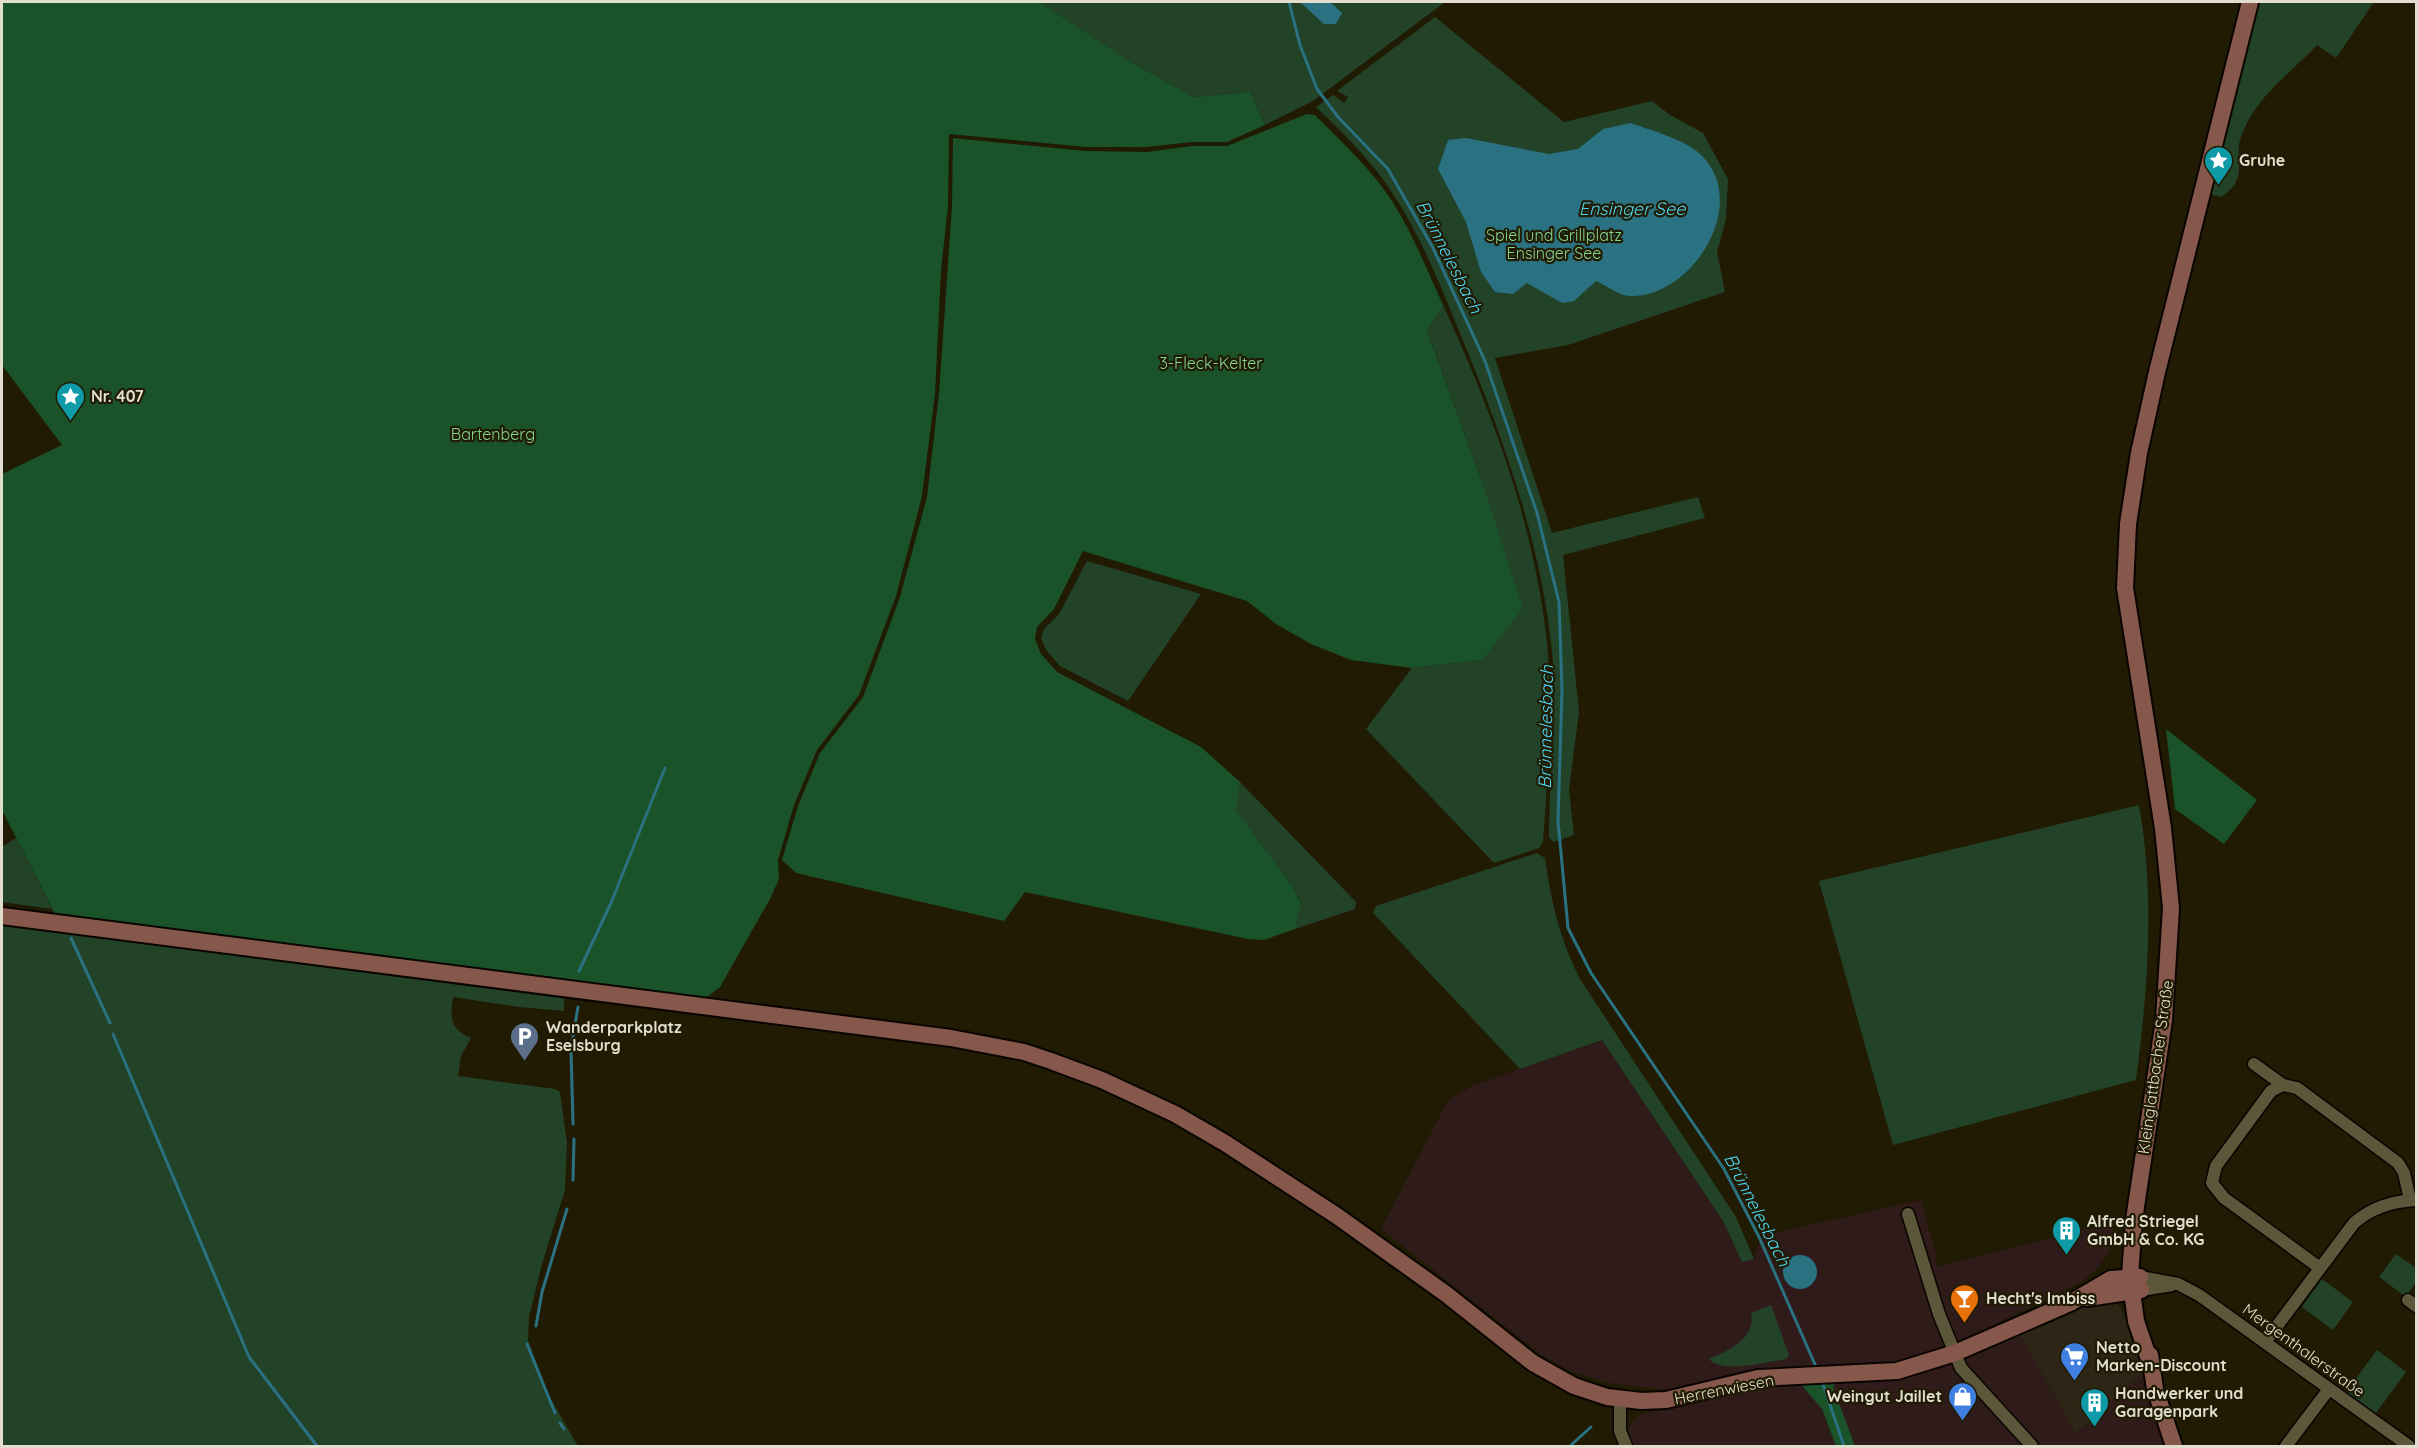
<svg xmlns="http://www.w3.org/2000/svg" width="2418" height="1448" font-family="Quicksand,sans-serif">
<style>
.commercial{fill:#2d2515}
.industrial{fill:#2f1c1a}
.green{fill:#234329}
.forest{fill:#1a5329}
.water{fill:#2a7181}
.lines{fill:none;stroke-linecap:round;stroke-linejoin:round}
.stream{stroke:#2a7181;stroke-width:3}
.street-casing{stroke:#0a0500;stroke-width:15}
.secondary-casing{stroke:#0a0500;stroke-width:20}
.street{stroke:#5c563b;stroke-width:12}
.secondary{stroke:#86584c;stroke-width:16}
.labels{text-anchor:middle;stroke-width:4.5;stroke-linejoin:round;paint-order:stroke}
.poi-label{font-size:16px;font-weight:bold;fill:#e1dece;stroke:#201b02;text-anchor:start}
.park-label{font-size:16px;fill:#85d594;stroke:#201b02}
.street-label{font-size:16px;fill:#e1dece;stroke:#201b02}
.water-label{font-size:18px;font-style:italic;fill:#4ed5f3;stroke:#201b02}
</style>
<rect width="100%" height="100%" fill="#201b02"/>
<path class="commercial" d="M2108,1299L2118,1304L2131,1327L2144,1372L2076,1434L2020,1335L2083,1305Z"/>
<g class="industrial">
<path d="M1602,1040L1723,1221L1742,1262L1754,1259L1761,1236L1921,1200L1937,1258L1936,1267L2111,1223L2114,1236L2109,1253L2093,1273L2080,1283L1934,1354L1884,1366L1784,1369L1677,1391L1609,1383L1568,1370L1542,1355L1381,1229L1448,1100L1474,1085Z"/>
<path d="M2020,1335L2076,1434L2144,1372L2164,1446H1855L1833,1387L1837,1381L1891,1380L1943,1367Z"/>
<path d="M1797,1382L1805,1388L1822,1409L1836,1446H1634L1630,1441L1628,1431L1633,1421L1639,1415L1758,1389Z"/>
</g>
<g class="green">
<path d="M1040,2H1445L1313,101L1265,125L1250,92L1194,97L1129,61Z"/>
<path d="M2257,2H2374L2336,58L2317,45C2289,75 2257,95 2242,134C2231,161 2252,176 2221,197L2209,194Z"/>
<path d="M1435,17L1564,122L1652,101L1670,115L1703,133L1728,179L1726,219L1717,252L1725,292L1568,345L1495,358L1552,533L1698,497L1705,518L1563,555L1579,712L1569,790L1574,835L1553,842L1549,837C1549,775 1558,713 1552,651C1541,542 1503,438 1462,338C1441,287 1422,237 1391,191C1370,159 1343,133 1316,107L1333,95L1344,103L1348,97L1337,91Z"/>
<path d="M1443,305C1489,405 1529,510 1544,619C1555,693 1548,768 1543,842L1539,848L1494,863L1366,729L1412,668L1482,660V482L1427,329Z"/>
<path d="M1087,561L1201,594L1128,701L1060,666L1046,650L1041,638L1044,629L1059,614Z"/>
<path d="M1240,782L1356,902L1355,909L1295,929L1301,902L1293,887L1235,811Z"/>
<path d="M2139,805C2155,895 2148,990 2136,1080L1893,1145L1819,881Z"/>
<path d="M16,838L52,909L2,902V847Z"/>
<path d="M1537,853L1545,858C1551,902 1560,939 1580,979L1736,1217L1754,1259L1742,1262L1723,1221L1602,1040L1520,1069L1373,913L1376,906Z"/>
<path d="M2,922L560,996L564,999V1011L519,1007L453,997C450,1018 450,1029 471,1038L461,1056L458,1076L555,1089L560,1092L567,1143L565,1190L542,1264L529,1317L528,1340L549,1396L578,1446H2Z"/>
<path d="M2396,1254L2416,1268V1282L2406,1297L2379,1277Z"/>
<path d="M2322,1279L2353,1302L2333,1330L2302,1307Z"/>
<path d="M1771,1305L1789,1355L1786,1359C1767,1362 1722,1374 1709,1359C1727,1351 1757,1339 1751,1313Z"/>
<path d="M2377,1350L2406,1372L2376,1413L2346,1392Z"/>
</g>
<g class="forest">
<path d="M2,2H1040L1129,61L1194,97L1250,92L1265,125L1227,142H1192L1147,147H1086L949,134L948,206L941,270L935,394L922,496L896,596L859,695L817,750L794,805L778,860L779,879L770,899L720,987L703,1000L58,920L2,810V474L62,445L2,365Z"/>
<path d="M1307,114L1315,115C1342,142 1371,169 1392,201C1413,234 1427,270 1443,305L1427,330L1482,482L1523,608L1482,660L1412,668L1351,660L1311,644L1276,624L1247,601L1083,551L1054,609L1037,627L1035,639L1041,654L1057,672L1201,747L1240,782L1236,811L1293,887L1301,903L1295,929L1264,940L1248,939L1025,892L1004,921L796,873L782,860L798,806L820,753L863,697L900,597L927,497L939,394L952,206L953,138L1085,151L1147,152L1192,146H1227Z"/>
<path d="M2166,729L2257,800L2224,844L2175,809Z"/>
<path d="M1837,1381L1833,1387L1855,1446H1836L1822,1409L1799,1382Z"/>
</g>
<g class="water">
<path d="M1300,2H1330L1342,13L1336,24H1324Z"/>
<path d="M1631,123C1654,132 1688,139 1705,159C1748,209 1690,298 1630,296C1619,296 1606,285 1596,281L1574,301L1562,303L1527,283L1513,294L1495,292L1481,272L1466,222L1438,169L1448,140L1466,138L1549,154L1578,149L1603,129Z"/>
<circle cx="1800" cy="1272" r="17"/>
</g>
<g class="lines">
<g class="stream">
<path d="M1289,2L1300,45L1317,89L1338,117L1388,169L1433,248L1485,361L1537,513L1559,602L1562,690L1558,821L1568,928L1591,973L1724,1169L1759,1237L1817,1369"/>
<path d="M71,938L110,1023"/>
<path d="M579,971L611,903L665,768"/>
<path d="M113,1034L249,1357L317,1446"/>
<path d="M573,1124L571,1049L578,1007"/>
<path d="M573,1180L574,1139"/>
<path d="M536,1326L542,1292L567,1209"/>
<path d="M527,1344L555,1413"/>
<path d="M1822,1381L1844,1446"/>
<path d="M560,1423L564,1429"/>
<path d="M1570,1446L1591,1427"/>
</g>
<defs>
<g id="street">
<path d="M2254,1064L2283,1085"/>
<path d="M1908,1214L1939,1314L1961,1368L2032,1446"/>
<path d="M2320,1268L2224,1198L2212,1183L2216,1166L2271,1091L2283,1085L2297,1088L2398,1163L2404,1173L2410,1200"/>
<path d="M2140,1277L2178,1284L2199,1295L2409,1446"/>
<path d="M2141,1290L2172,1285"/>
<path d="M2408,1300L2416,1306"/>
<path d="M2265,1342L2354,1223C2371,1208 2394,1201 2416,1200"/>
<path d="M1620,1399V1431L1626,1446"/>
<path d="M2286,1446L2329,1389"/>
</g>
<g id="secondary">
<path d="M2,916L951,1038L1024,1052L1051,1061L1102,1080L1175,1114L1225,1143L1337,1216L1446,1294L1533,1363L1574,1386L1607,1397L1641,1401L1666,1400L1758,1378L1897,1371L1955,1353L2070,1303L2111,1279L2140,1277"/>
<path d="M2087,1298L2141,1290"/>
<path d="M2150,1355L2155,1389L2174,1446"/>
<path d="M2151,1365L2136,1321L2130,1276L2134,1220L2164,1020L2171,908L2163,828L2125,588L2128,524L2139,453L2157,372L2250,2"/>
</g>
</defs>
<use href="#street" class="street-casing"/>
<use href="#secondary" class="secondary-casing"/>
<use href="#street" class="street"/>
<use href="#secondary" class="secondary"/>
</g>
<defs>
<symbol id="sight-pin" viewBox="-11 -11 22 30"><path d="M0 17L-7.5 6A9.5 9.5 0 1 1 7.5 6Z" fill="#0f9aa8" stroke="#201b02"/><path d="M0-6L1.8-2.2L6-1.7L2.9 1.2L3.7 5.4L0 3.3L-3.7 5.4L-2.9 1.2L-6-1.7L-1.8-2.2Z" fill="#fff"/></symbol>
<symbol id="parking-pin" viewBox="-11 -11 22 30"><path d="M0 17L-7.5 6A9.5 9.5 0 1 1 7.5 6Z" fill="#5c6f8a" stroke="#201b02"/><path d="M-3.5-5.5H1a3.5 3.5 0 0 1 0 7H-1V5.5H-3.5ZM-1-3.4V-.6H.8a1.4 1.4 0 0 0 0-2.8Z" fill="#fff"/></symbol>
<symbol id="building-pin" viewBox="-11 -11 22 30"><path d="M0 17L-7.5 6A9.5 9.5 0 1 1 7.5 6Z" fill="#0f9aa8" stroke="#201b02"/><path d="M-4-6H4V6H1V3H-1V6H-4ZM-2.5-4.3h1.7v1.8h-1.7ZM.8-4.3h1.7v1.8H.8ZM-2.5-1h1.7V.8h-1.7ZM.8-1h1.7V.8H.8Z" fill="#fff"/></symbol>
<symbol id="bar-pin" viewBox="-11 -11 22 30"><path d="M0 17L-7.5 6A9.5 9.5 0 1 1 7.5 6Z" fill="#e8710a" stroke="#201b02"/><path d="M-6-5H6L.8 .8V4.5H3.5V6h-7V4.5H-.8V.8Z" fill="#fff"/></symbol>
<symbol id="supermarket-pin" viewBox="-11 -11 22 30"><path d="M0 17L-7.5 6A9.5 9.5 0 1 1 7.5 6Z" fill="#3f7fe0" stroke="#201b02"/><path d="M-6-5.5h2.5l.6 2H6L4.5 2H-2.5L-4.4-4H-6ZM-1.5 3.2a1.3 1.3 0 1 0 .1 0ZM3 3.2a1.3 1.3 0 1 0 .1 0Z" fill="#fff"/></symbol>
<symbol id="shop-pin" viewBox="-11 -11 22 30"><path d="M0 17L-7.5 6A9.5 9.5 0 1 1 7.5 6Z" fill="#3f7fe0" stroke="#201b02"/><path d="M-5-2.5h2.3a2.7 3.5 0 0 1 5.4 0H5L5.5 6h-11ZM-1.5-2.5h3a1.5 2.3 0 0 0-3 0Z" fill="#fff"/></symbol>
</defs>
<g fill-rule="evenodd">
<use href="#sight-pin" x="2202" y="144" width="33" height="45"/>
<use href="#sight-pin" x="54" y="380" width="33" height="45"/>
<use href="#parking-pin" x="508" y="1020" width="33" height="45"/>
<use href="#building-pin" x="2050" y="1214" width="33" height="45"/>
<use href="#bar-pin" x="1948" y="1282" width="33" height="45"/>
<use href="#supermarket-pin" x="2058" y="1340" width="33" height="45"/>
<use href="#shop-pin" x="1946" y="1380" width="33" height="45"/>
<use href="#building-pin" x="2078" y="1386" width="33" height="45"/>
</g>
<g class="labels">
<g class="poi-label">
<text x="2239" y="166">Gruhe</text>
<text x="91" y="402">Nr. 407</text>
<text x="546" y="1033">Wanderparkplatz<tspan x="546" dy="18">Eselsburg</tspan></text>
<text x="2087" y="1227">Alfred Striegel<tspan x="2087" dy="18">GmbH &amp; Co. KG</tspan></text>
<text x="1986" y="1304">Hecht's Imbiss</text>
<text x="2096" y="1353">Netto<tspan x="2096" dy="18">Marken-Discount</tspan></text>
<text x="2115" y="1399">Handwerker und<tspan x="2115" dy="18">Garagenpark</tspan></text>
<text x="1942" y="1402" text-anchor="end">Weingut Jaillet</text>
</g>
<g class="park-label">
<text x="1554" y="241">Spiel und Grillplatz<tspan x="1554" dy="18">Ensinger See</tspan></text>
<text x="1211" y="369">3-Fleck-Kelter</text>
<text x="493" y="440">Bartenberg</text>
</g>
<g class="street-label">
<text transform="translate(2155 1067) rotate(-82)" y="6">Kleinglattbacher Straße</text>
<text transform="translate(2304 1350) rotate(36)" y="6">Mergenthalerstraße</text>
<text transform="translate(1724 1389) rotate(-11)" y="6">Herrenwiesen</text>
</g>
<g class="water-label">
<text x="1632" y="215">Ensinger See</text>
<text transform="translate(1449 257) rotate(63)" y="6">Brünnelesbach</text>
<text transform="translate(1546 727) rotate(-89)" y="6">Brünnelesbach</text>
<text transform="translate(1757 1210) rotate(63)" y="6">Brünnelesbach</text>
</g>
</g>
<rect width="2418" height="1448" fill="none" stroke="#e1dece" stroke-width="6"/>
</svg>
